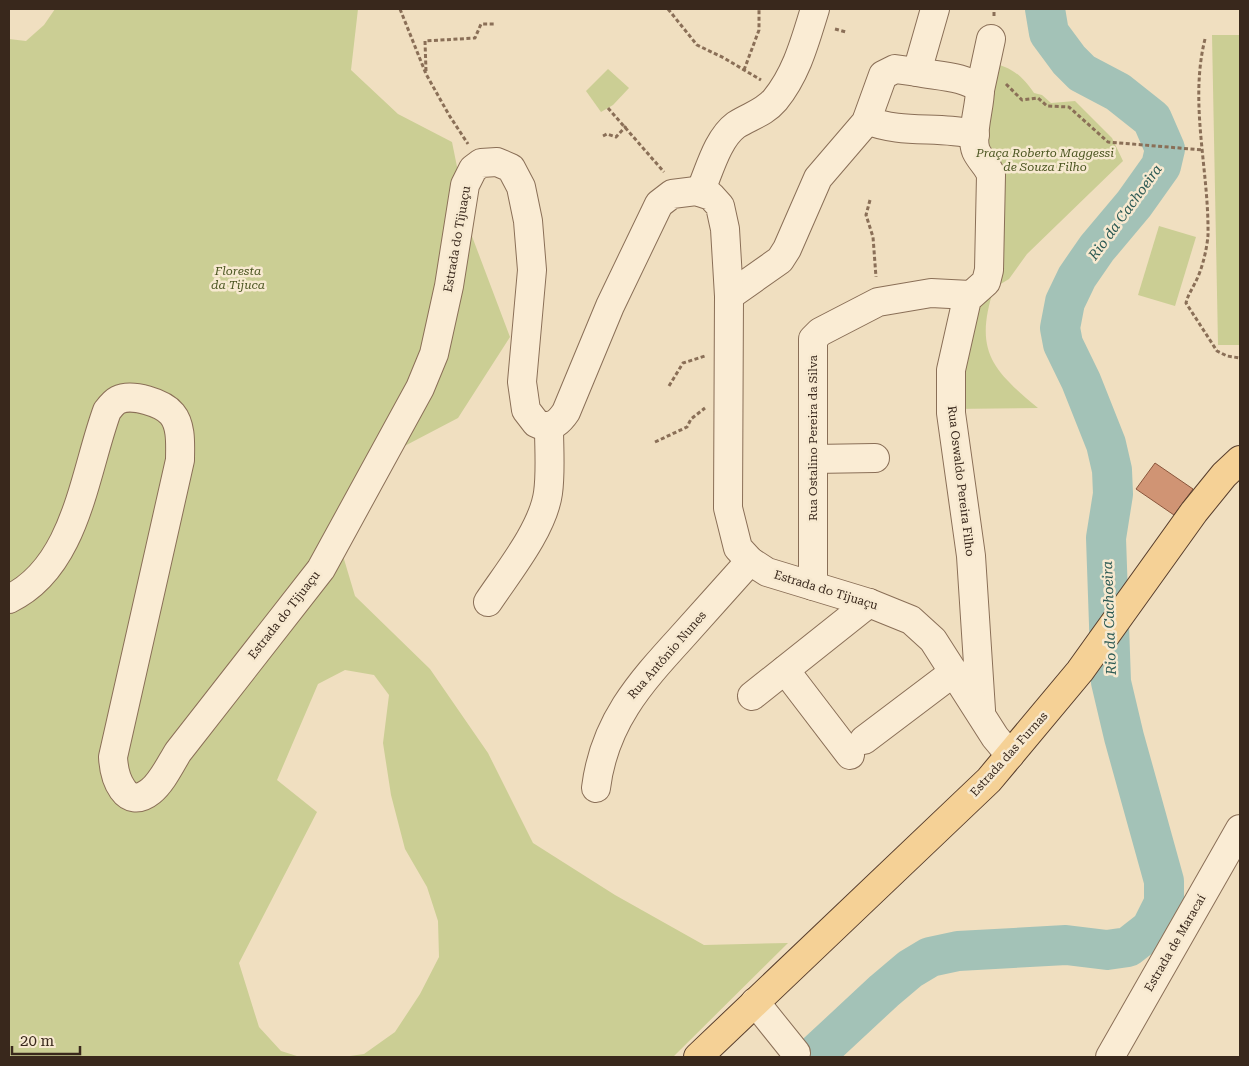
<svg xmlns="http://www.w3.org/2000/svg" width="1249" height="1066" font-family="'Roboto Serif',serif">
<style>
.green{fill:#cbce94}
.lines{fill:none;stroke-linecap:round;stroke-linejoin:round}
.river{stroke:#a3c2b7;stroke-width:40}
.building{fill:#d09474;stroke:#8a563c}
.minor-casing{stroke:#8a6f57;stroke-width:30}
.major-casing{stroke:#573d2c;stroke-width:30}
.path{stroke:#8a6f57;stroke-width:3;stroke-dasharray:4 2.5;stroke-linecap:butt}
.minor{stroke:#faecd4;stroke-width:28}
.major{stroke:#f5d196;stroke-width:28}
.labels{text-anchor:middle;stroke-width:5;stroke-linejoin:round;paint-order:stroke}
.park-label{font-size:12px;font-style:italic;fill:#4c5622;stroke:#f7e9d0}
.street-label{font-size:12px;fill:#39281c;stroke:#f7e9d0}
.water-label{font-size:14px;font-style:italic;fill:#2b5953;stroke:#f7e9d0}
</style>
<rect width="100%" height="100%" fill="#f0dfc0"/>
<g class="green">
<path d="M55,9H358L351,70L398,114L452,142L470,231L510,337L458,418L374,462L338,539L355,596L430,669L488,753L533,843L615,895L704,945L788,943L673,1057H343L364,1054L395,1032L420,994L439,957L438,921L427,887L405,849L391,795L383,743L389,695L374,675L345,670L318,684L277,780L317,812L239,963L259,1027L281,1051L300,1057H9V39L26,41L44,25Z"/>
<path d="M1212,35H1240V345H1218Z"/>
<path d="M987,62C1011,67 1020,73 1034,93L1042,95L1051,103L1075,101L1112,138L1123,161L1027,254L1009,279L994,288C974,350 991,369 1038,408L951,409L978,290L981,158Z"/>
<path d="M608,69L629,88L613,105L601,112L586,91Z"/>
<path d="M1159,226L1196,237L1175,306L1138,295Z"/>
</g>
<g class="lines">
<path class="river" d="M813,1057L884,991L910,969L930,957L958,951L1066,945L1107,950L1128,947L1151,929L1164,903V881L1124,737L1111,682L1106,538L1113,494L1112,470L1106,444L1081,381L1063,344L1060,328L1065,302L1077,277L1097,248L1134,204L1161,166L1165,149L1152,119L1118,92L1082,73L1069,60L1049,33L1045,9"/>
</g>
<path class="building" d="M1155,463L1193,489L1174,515L1136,489Z"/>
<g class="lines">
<defs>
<g id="minor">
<path d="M917,72C936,76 967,76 980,90C980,107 970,136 976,151C980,160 988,166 991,175L989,270L986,282L967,299L951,370V413L971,556L981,710"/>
<path d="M980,90L991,39"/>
<path d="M867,120C902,135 940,125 975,135"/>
<path d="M700,192C709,172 717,139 736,125C750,116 764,113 775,100C797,73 805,41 815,9"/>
<path d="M729,296L780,260L787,249L818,178L866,122L883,75L895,69L917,72L935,9"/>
<path d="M813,459L875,458"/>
<path d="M813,586V339L820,332L878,302L931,293L970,295"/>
<path d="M9,599C76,567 84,474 107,411C110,407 114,402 118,400C132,393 163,403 172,414C182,426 180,446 180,460L113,757C114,777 125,812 151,791C162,782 170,765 178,752L321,569L420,388L434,354L449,286L465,185L473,169L481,163L497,162L511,168L521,187L528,221L532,270L522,382L526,410L536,423C550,430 558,424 566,412L610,306L659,204L672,194L696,191L711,196L720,206L725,229L729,296L728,508L738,548L750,561L767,572L869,603L911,620L933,640L995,737L1010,755"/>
<path d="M488,602C508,572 543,529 548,493C551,472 549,449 549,427"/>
<path d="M785,670L850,755"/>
<path d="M752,696L869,603"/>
<path d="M864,740L954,672"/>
<path d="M596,788C604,723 639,684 681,638C704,612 727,587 750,561"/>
<path d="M755,1002L796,1053"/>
<path d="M1110,1057L1240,829"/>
</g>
<path id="major" d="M698,1057L989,780L1080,671L1194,512L1224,475L1240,460"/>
</defs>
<use href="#minor" class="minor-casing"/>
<use href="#major" class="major-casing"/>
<g class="path">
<path d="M400,9L426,74L449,115L468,144"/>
<path d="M668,9L697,45L724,58L761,80"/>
<path d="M994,16V9"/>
<path d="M835,29L846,32"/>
<path d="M1205,39C1189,103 1209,170 1208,235C1207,249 1202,270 1195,283C1191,291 1188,295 1186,303L1217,351L1227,356L1240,358"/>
<path d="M744,70L759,30V9"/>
<path d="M426,71L425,41L475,38L481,24H495"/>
<path d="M1006,84L1022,100L1038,98L1047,106L1069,107L1108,142L1203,150"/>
<path d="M608,108L664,172"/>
<path d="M603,136L607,134L616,137L626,126"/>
<path d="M870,200L866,215L873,237L876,277"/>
<path d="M669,386L683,363L705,356"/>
<path d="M655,442L687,427L691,419L705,408"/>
</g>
<use href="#minor" class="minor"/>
<use href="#major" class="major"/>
</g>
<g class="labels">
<g class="park-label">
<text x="1045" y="157">Praça Roberto Maggessi<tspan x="1045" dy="14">de Souza Filho</tspan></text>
<text x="238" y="275">Floresta<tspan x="238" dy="14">da Tijuca</tspan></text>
</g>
<g class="street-label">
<text transform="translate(457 239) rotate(-80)" y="4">Estrada do Tijuaçu</text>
<text transform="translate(813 438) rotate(-90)" y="4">Rua Ostalino Pereira da Silva</text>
<text transform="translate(961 481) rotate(83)" y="4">Rua Oswaldo Pereira Filho</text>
<text transform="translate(826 590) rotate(17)" y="4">Estrada do Tijuaçu</text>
<text transform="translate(284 615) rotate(-52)" y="4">Estrada do Tijuaçu</text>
<text transform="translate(667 655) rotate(-49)" y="4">Rua Antônio Nunes</text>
<text transform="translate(1009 754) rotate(-48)" y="4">Estrada das Furnas</text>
<text transform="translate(1175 943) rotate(-60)" y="4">Estrada de Maracaí</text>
</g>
<g class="water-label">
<text transform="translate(1125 212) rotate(-54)" y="5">Rio da Cachoeira</text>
<text transform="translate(1109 618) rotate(-92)" y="5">Rio da Cachoeira</text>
</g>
</g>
<rect width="1249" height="1066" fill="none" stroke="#39281c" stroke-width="20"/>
<path d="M12 1046v8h68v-8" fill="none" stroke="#39281c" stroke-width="2.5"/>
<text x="20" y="1046" font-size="15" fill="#39281c" stroke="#f7e9d0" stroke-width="4" paint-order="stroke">20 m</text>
</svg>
